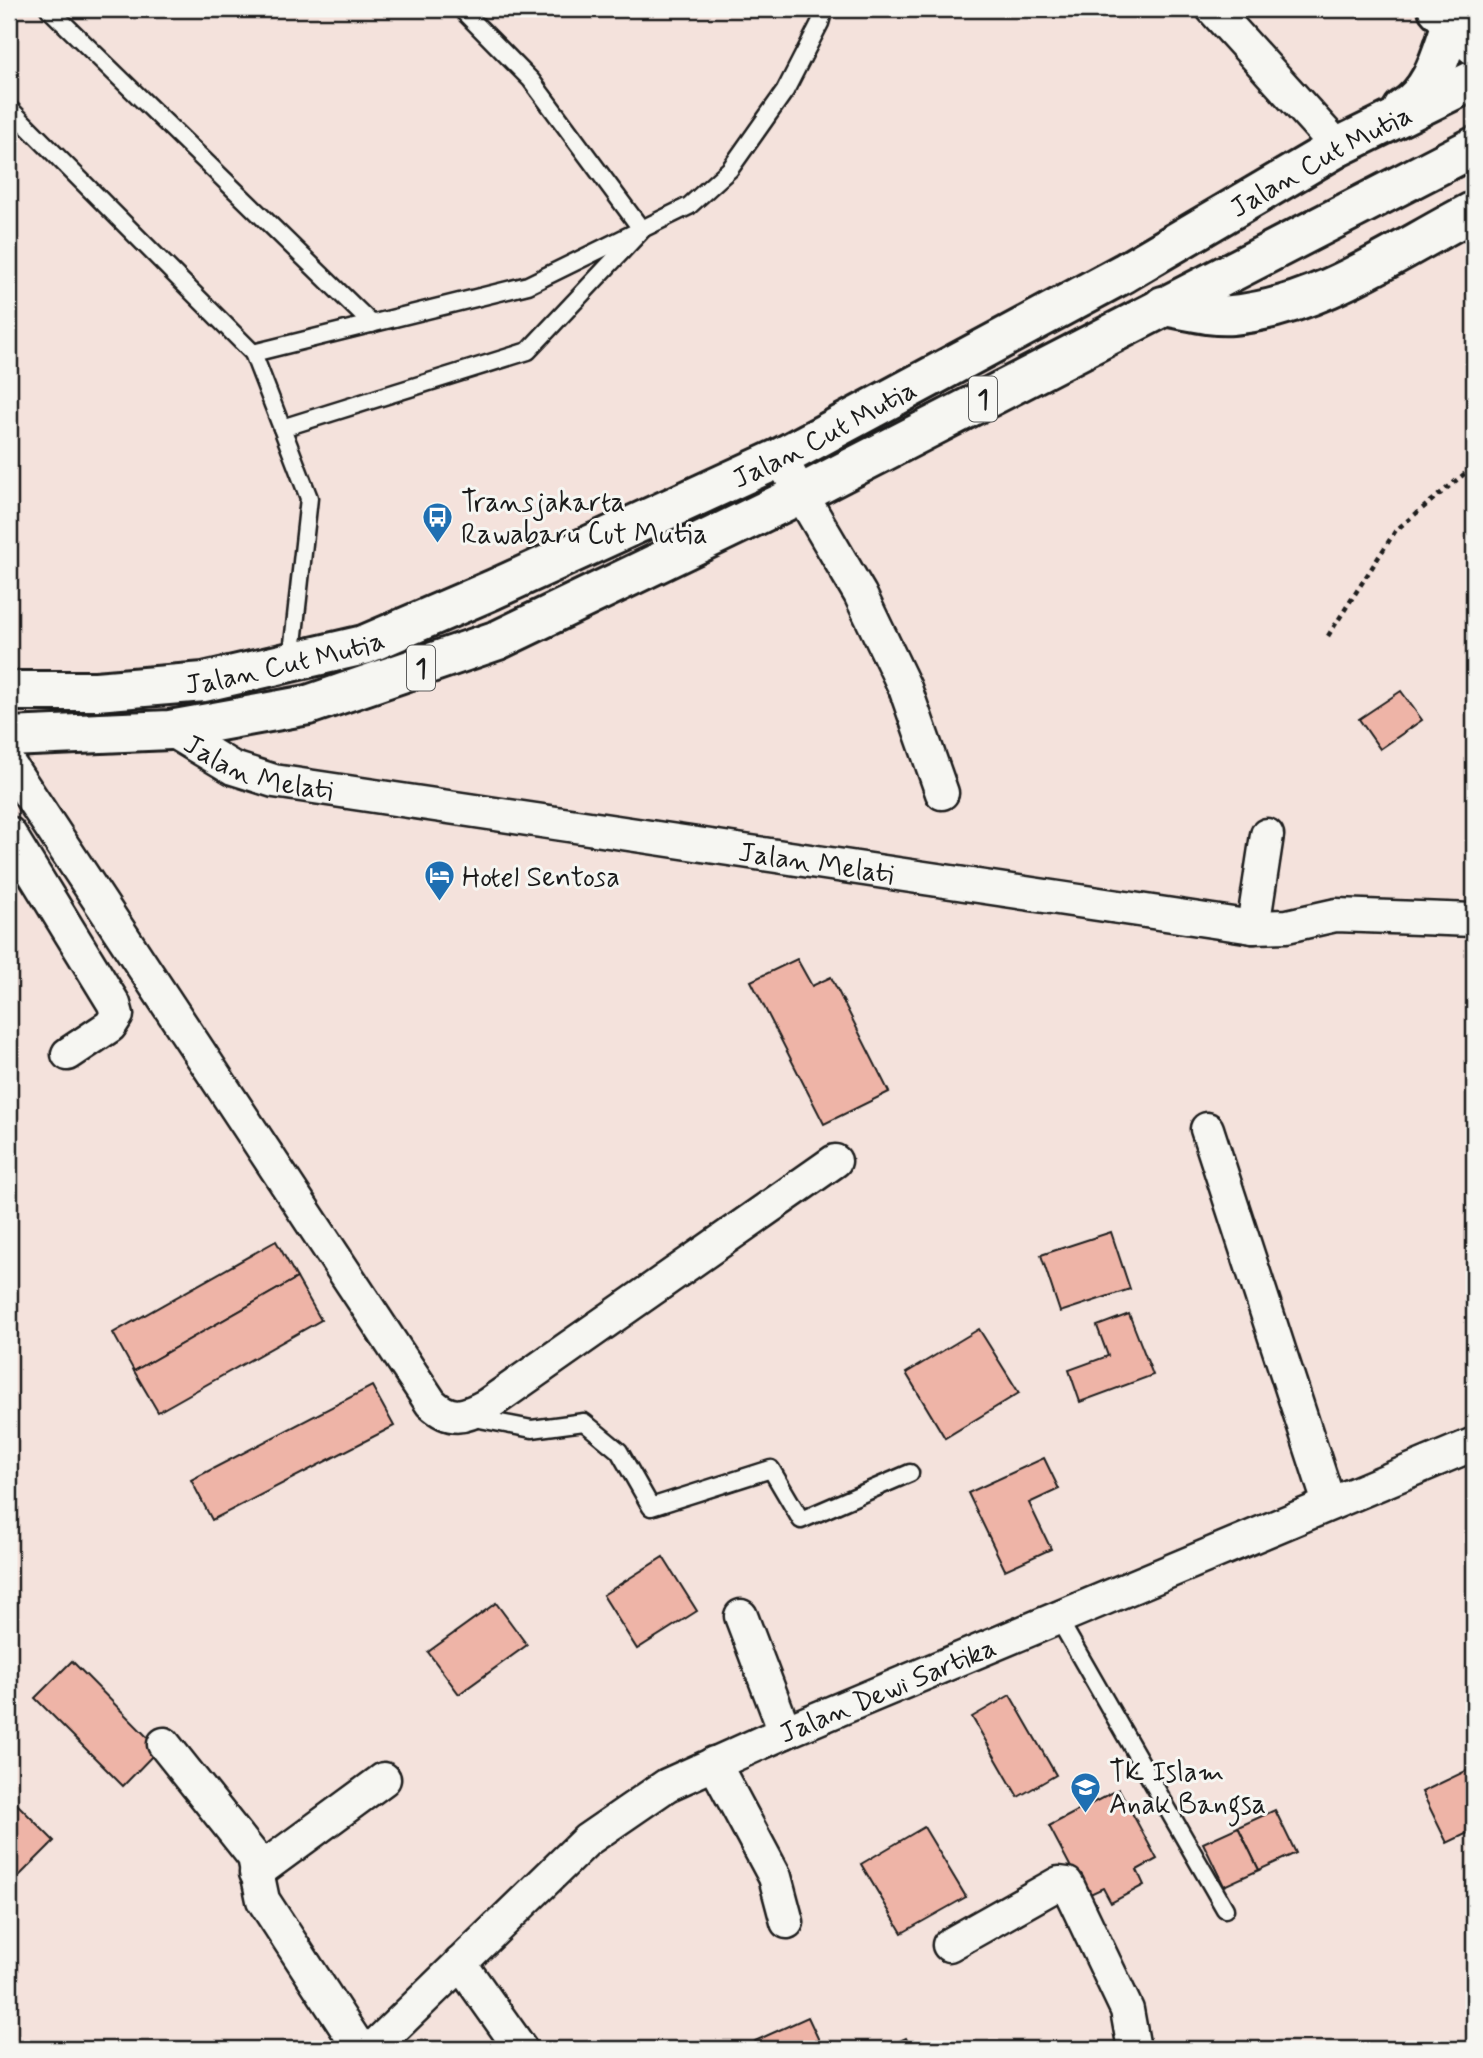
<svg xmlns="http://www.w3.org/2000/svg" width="1483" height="2058" font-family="Mynerve,sans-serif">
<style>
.building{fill:#eeb4a7;stroke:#1c1c1c;stroke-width:2}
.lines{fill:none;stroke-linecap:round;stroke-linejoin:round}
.service-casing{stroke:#1c1c1c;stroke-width:21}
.minor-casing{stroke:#1c1c1c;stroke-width:37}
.primary-casing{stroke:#1c1c1c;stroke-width:44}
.trunk-casing{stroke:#1c1c1c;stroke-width:44}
.path{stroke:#1c1c1c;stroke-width:4.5;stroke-dasharray:5 5;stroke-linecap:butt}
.service{stroke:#f6f6f2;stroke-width:16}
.minor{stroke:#f6f6f2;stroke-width:32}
.primary{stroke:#f6f6f2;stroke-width:38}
.trunk{stroke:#f6f6f2;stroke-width:38}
.labels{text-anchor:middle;stroke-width:6;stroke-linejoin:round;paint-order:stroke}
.shield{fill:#f6f6f2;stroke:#5d5d5c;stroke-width:2}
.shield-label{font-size:26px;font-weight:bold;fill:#1c1c1c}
.street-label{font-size:28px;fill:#1c1c1c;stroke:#f6f6f2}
.poi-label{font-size:28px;fill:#1c1c1c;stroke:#f6f6f2;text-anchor:start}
</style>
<rect width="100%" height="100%" fill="#f4e2dc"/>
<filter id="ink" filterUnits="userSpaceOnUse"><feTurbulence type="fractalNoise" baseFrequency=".0143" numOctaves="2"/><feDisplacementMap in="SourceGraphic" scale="14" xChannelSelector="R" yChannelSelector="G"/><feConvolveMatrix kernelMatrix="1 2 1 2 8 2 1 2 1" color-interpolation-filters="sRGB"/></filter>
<g filter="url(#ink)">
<g class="building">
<path d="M1401,691L1422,720L1380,749L1359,719Z"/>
<path d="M797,959L812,986L831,977L889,1092L824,1124L751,981Z"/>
<path d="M1111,1232L1130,1289L1060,1312L1041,1255Z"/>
<path d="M276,1241L297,1278L134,1371L113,1333Z"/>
<path d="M297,1278L321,1320L158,1412L134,1371Z"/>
<path d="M1129,1314L1153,1375L1080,1402L1069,1370L1108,1356L1097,1326Z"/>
<path d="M979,1329L1019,1393L945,1438L906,1373Z"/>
<path d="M372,1386L394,1426L212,1520L191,1480Z"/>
<path d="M1044,1458L1059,1489L1029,1503L1051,1549L1005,1570L968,1493Z"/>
<path d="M663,1557L697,1611L637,1649L603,1595Z"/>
<path d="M496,1603L527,1645L459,1694L428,1652Z"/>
<path d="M72,1661L159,1749L123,1786L35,1698Z"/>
<path d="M1010,1695L1056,1775L1018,1797L972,1717Z"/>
<path d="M1474,1767V1830L1447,1843L1422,1792Z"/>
<path d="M1119,1789L1157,1859L1137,1870L1144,1885L1111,1903L1103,1888L1086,1896L1049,1826Z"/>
<path d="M16,1803L54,1841L9,1886V1810Z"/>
<path d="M1275,1810L1296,1853L1259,1870L1238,1827Z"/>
<path d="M924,1827L966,1897L902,1933L861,1864Z"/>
<path d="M1238,1827L1259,1870L1224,1886L1203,1843Z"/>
<path d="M808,2017L823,2049H759L755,2041Z"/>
<path d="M906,2038L911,2049H882Z"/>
</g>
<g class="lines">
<defs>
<g id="service">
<path d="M49,9L372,324"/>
<path d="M9,108L253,353L309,498L291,662"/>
<path d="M253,353L528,285L689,206L730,169L785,91L820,23L824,9"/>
<path d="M282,428L528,351L642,230L531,80L461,9"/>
<path d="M469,1417L532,1429L584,1422L619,1451L651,1507L771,1469L801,1520L910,1473"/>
<path d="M1058,1618L1225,1909"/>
</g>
<g id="minor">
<path d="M1213,9L1338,147"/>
<path d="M780,458L860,594L905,688L942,793"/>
<path id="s1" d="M170,730L233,768L274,781L1253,927L1287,926L1336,915L1474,920"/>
<path d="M9,764L431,1403C451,1422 465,1417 487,1405L835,1161"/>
<path d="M9,833L114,1004L117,1015L110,1026L68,1054"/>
<path d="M1253,927L1267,835"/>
<path d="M1207,1129L1329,1503"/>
<path d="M741,1616L785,1732"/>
<path d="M164,1744L254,1857L263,1900L360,2049"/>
<path d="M714,1763L775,1877L787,1922"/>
<path d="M256,1873L384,1779"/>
<path d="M949,1945L1059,1883L1067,1884L1127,2010L1134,2049"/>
<path d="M460,1963L521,2049"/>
<path id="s2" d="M372,2049L587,1840L667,1785L785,1732L1474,1444"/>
</g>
<path id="primary" d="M1438,9L1474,45"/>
<g id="trunk">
<path d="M1403,109C1433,91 1441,54 1452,23"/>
<path d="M1163,306C1184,309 1211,317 1232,315C1320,307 1398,250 1474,211"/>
<path id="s3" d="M9,691H96L204,682L364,645L492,590L780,458L1124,273L1338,147L1474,80"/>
<path d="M9,737L170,730L308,705L498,640L803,493L1474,147"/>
</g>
</defs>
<use href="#service" class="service-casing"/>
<use href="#minor" class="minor-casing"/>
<use href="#primary" class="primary-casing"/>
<use href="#trunk" class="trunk-casing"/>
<path class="path" d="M1328,636L1396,530L1474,466"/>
<use href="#service" class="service"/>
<use href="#minor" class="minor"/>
<use href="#primary" class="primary"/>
<use href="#trunk" class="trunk"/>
</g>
</g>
<defs>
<symbol id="bus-pin" viewBox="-11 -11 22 30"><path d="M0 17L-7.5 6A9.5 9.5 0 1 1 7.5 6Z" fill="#1f6fb2" stroke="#f6f6f2"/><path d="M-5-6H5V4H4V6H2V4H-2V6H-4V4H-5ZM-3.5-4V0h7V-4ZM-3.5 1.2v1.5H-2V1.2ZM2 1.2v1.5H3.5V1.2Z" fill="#fff"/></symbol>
<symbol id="hotel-pin" viewBox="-11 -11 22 30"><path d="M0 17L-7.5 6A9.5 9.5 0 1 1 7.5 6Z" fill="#1f6fb2" stroke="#f6f6f2"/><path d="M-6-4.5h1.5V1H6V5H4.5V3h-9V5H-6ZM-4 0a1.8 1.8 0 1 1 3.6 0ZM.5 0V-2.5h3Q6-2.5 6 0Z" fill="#fff"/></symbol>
<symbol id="school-pin" viewBox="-11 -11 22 30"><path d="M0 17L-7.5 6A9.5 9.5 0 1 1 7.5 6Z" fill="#1f6fb2" stroke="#f6f6f2"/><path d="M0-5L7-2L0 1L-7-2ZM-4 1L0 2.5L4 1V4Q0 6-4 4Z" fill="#fff"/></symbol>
</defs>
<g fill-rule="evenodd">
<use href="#bus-pin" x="420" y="500" width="35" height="47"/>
<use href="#hotel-pin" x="422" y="858" width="35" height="47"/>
<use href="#school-pin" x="1068" y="1770" width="35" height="47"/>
</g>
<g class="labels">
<g class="shield">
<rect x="969" y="376.5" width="28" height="45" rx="5"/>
<rect x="407" y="645.5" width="28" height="45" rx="5"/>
</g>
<g class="shield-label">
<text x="983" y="408">1</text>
<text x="421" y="677">1</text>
</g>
<g class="street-label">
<text dy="10" stroke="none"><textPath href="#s3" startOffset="1433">Jalan Cut Mutia</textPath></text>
<text dy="10" stroke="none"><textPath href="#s3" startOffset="866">Jalan Cut Mutia</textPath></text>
<text dy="10" stroke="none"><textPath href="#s3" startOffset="278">Jalan Cut Mutia</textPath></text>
<text dy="10" stroke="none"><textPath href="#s1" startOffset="98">Jalan Melati</textPath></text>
<text dy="10" stroke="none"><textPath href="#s1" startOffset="665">Jalan Melati</textPath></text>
<text dy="10" stroke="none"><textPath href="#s2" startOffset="637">Jalan Dewi Sartika</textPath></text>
</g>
<g class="poi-label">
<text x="461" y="511">Transjakarta<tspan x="461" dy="32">Rawabaru Cut Mutia</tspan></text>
<text x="462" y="886">Hotel Sentosa</text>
<text x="1109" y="1781">TK Islam<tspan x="1109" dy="32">Anak Bangsa</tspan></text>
</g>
</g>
<rect width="1483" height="2058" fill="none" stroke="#f6f6f2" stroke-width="35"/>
<rect x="18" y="18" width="1448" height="2023" fill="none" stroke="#1c1c1c" stroke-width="2.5" filter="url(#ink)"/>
</svg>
